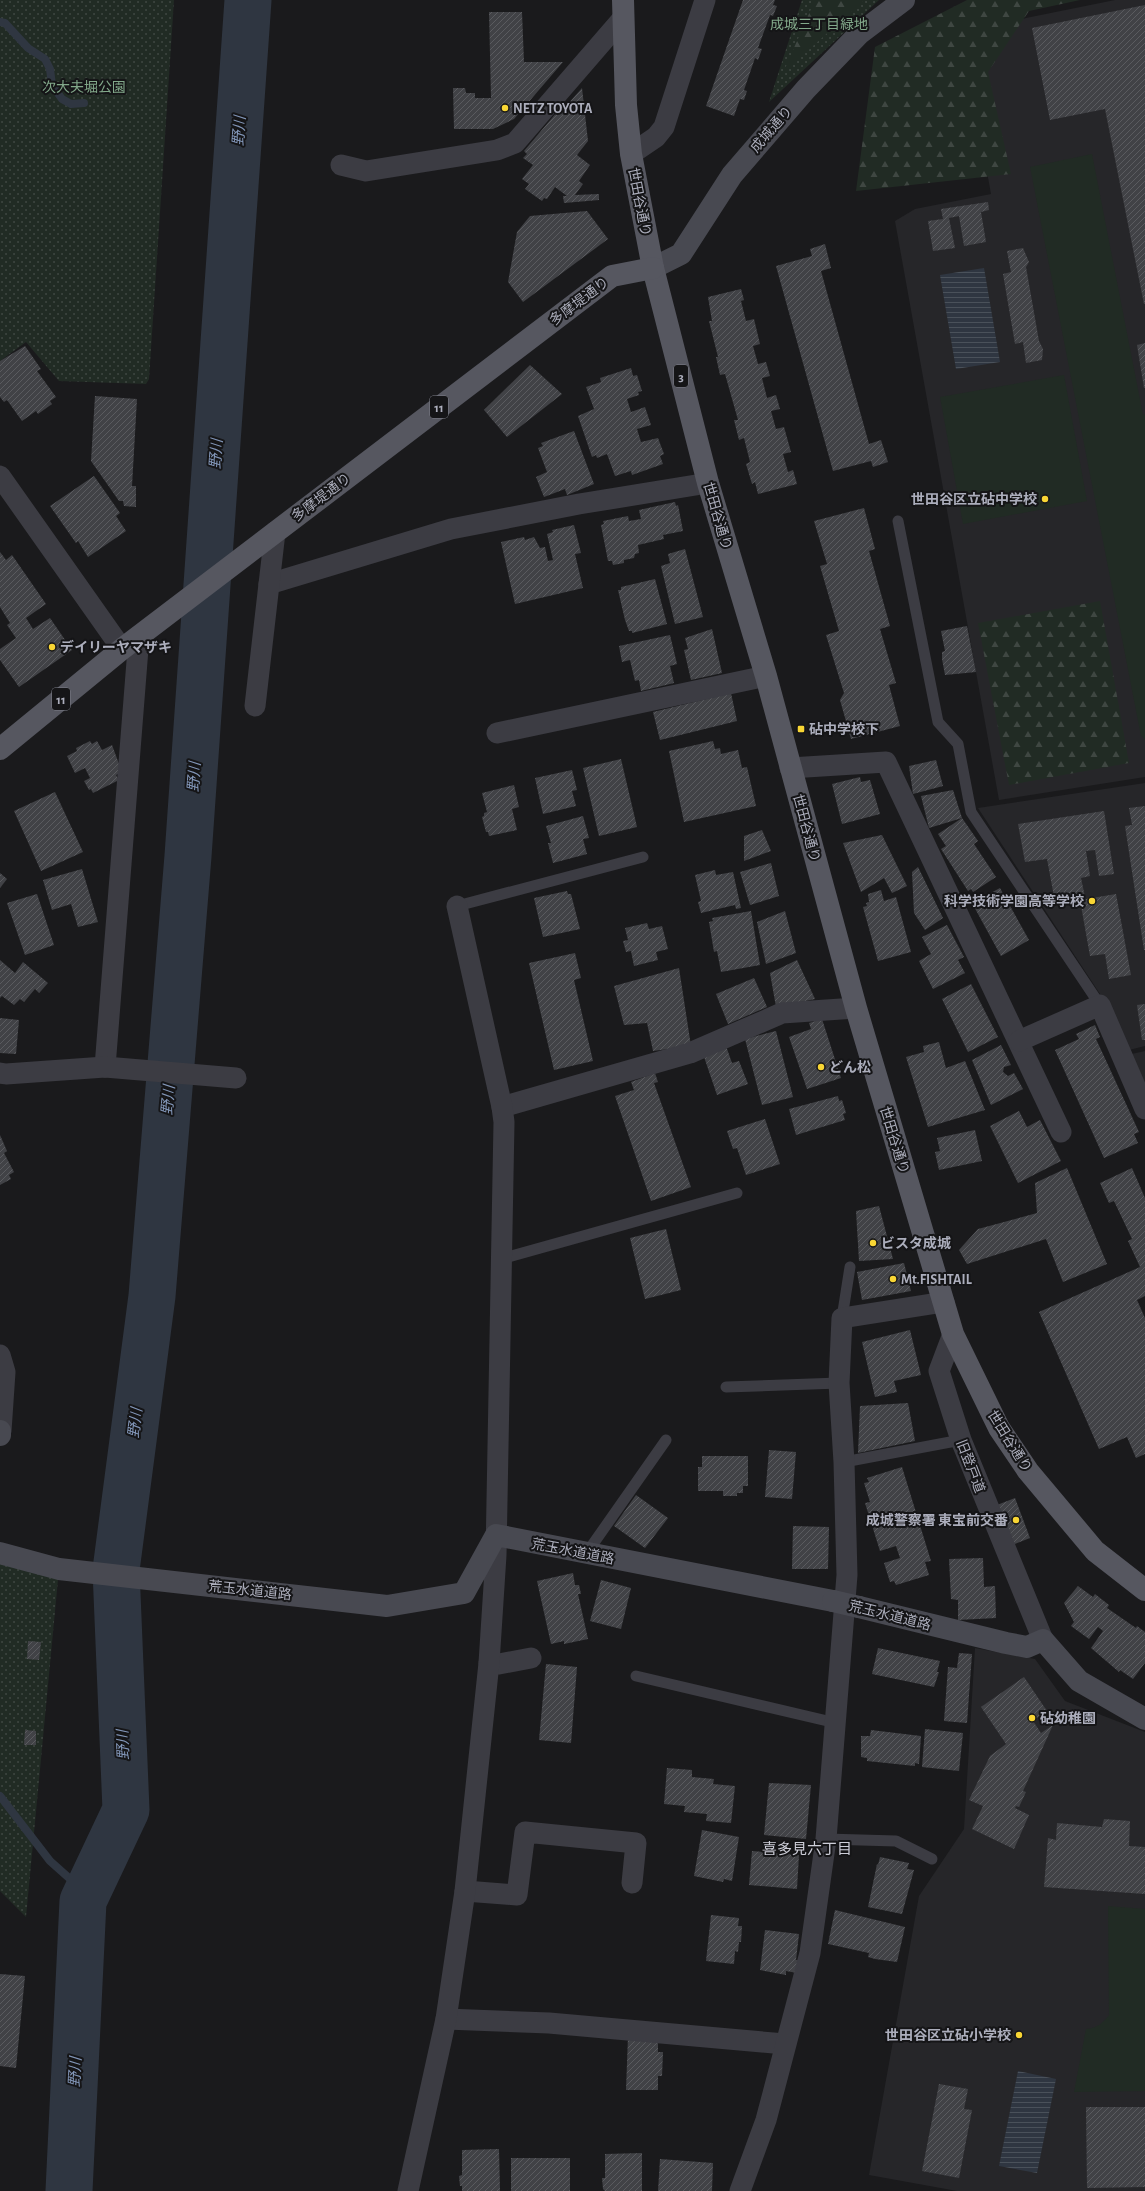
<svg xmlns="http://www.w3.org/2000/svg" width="1145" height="2191" font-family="'Alegreya Sans','Noto Sans JP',sans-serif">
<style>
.built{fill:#262629}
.green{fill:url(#green-dots)}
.forest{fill:url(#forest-firs)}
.pitch{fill:#212b24}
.water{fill:url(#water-rules)}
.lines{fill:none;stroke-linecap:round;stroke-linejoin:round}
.stream{stroke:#2f3641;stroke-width:8}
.river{stroke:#2f3641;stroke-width:47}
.building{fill:url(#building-hatch)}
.lane{stroke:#3c3c43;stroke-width:11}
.street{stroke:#3c3c43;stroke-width:21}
.secondary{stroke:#484951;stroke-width:22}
.primary{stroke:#565760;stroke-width:22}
.secondary-bridge{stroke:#484951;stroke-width:22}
.poi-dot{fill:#f9d634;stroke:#151517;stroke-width:1.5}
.labels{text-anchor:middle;stroke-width:4;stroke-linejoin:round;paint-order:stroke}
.shield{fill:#151517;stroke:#7f808a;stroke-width:1}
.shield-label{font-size:13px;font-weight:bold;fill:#acaebc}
.park-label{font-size:14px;fill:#82a88a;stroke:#151517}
.poi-label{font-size:14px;font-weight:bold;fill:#acaebc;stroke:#151517;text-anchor:start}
.street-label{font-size:14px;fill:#acaebc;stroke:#151517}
.water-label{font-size:15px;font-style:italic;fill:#8296b8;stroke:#151517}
.neighbourhood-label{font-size:15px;fill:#cdced8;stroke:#151517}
</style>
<defs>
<pattern id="green-dots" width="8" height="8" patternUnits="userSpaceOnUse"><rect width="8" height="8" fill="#212b24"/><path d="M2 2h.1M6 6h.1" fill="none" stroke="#3f4742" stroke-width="1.8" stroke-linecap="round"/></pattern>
<pattern id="forest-firs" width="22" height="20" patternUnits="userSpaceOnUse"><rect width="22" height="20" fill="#212b24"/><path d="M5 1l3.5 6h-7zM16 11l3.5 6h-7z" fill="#3f4742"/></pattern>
<pattern id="water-rules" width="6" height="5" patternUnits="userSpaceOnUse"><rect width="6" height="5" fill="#2f3641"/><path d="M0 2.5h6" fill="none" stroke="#4a515a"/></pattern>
<pattern id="building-hatch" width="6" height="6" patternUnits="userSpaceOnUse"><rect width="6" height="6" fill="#414246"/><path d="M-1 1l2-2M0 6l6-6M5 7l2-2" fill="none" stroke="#5a5b5f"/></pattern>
</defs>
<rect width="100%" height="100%" fill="#1a1a1c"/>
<g class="built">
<path d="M1115,0H1145V777L999,800L895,221L915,209L991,194L972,89L1000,26L1026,18Z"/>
<path d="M1145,783V1046L1125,1051L1100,994L978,808Z"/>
<path d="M1145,1051V1095L1127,1055Z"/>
<path d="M975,1648L1035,1659L1065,1701L1145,1732V2191H957L869,2175L919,1896L964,1829Z"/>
</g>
<g class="green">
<path d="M0,0H174L149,379L146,384L59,381L26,342L0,361Z"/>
<path d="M802,0H879L769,102Z"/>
<path d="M0,1559L59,1569L26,1917L0,1891Z"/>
</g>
<g class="forest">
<path d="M815,0H864L783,73Z"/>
<path d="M967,0H1080L1029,11L988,72L1011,174L856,191L875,47Z"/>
<path d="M1100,601L1129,763L1009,785L978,623Z"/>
</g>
<g class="pitch">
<path d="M1092,154L1143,415L1145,414V739L1141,736L1030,167Z"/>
<path d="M1064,375L1087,501L963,524L940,397Z"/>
<path d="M1108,1906L1145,1909V2091L1074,2092L1086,2029C1097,2028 1102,2024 1109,2015Z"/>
</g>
<g class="water">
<path d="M984,268L1000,362L956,369L940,275Z"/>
<path d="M1018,2071L1056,2079L1037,2173L999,2166Z"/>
</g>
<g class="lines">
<g class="stream">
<path d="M0,22L5,23L28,48L45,59L50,69L52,85L62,99L71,104L84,103"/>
<path d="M0,1796L50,1861L87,1894"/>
</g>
<path class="river" d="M69,2191L83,1901L126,1810L116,1570L152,1296L188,856L248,0"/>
</g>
<g class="building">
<path d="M743,0H775L773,5L777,6L773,16L770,15L758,48L762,49L758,60L755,58L744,90L747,91L744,100L740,99L734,116L706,106Z"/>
<path d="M1145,5V304H1144L1105,109L1050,120L1032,28Z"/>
<path d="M489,12H522L524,62H563L514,119L493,129H454L453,88H465L466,93H475V98H491Z"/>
<path d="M582,88L588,141L577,155L590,165L579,181L583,184L575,195L599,194V200L564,203L563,196H567L555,187L547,199L544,198L542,201L525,189L529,184L522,179L533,165L523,158L527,154L524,151L563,105L566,106Z"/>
<path d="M988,202L989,210L981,212L986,242L964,246L959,216L949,218L955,248L933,251L928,221L943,219L941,209Z"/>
<path d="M587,211L608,239L523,302L508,282L517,232L530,216Z"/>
<path d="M825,244L831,268L821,271L869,444L881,440L888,462L873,467L871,461L833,471L776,266L812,256L810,249Z"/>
<path d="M1023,248L1029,262L1026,267L1039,341L1043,349L1042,360L1026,363L1023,342L1015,344L1003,274L1011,272L1007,251Z"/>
<path d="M741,289L744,300L741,301L746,321L754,319L760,344L753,346L758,364L766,362L770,376L762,378L767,398L776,395L780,409L771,411L776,429L784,427L791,452L783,454L788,472L793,470L797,484L758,494L755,482L752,484L746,464L750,462L744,438L739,440L734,420H738L725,374L720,375L716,357H718L709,321H712L708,297Z"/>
<path d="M1145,343V388H1144L1137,345Z"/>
<path d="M25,346L41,369L37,371L56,397L50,401L52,404L38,414L36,411L22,421L7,400L4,402L0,397V361Z"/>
<path d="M530,365L562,394L507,437L484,410Z"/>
<path d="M631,368L633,376L637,375L642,391L638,392L639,395L627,399L631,412L645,407L651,425L637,429L641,442L658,438L664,454L660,456L663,464L632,475L631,471L615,476L607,454L597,458L596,455L592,457L578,416L594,409L586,387L601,382L600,378Z"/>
<path d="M95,396L137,399L132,486H136V507L124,506L123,501H119L91,461Z"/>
<path d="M574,431L594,484L567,495L565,489L544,497L536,477L547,472L538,448L543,446L541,443Z"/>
<path d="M94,476L120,513L116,516L126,531L88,557L78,541L76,543L50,506Z"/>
<path d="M675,502L676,506L678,505L683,531L663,535L664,539L638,545L639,553L635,554L634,558L624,560V563L613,565L612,561H608L601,525L604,524L603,521L628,516L629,521L641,519L639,510Z"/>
<path d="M864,508L875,549L869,551L890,626L880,629L896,683L889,685L900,726L851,739L840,700L844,693L826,635L839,631L820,566L827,564L814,521Z"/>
<path d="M574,525L581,553L575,554L583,588L515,604L501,542L524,537L525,540L534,537L540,548L545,547L548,561L553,560L547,534L553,532L552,530Z"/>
<path d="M685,549L703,617L675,624L661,566L670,563L668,554Z"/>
<path d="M0,552L6,560L12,555L46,604L26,618L33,629L50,618L72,650L19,687L0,660V649L16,638L7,625L10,623L0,607Z"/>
<path d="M655,579L667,624L632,633V631H629L625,620L618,590H621V587Z"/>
<path d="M967,626L976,672L945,675L942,659V652L945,651L941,631Z"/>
<path d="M712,629L722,673L691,680L684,650L688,649L685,638Z"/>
<path d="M670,635L677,664L670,666L674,683L641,691L639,680L635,681L630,660L622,662L619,646Z"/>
<path d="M731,693L737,721L660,740L653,712Z"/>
<path d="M90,741L92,744L97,741L102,750L112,745L122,772L116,775L119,780L93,793L91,789L89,790L84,781L90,778L85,768L75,773L67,756L77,751L76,748Z"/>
<path d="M713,741L715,749L720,748L721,754L738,750L742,768L747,767L756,806L684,822L669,751Z"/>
<path d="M621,759L637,827L599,836L583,768Z"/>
<path d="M936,760L943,786L913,794L909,766Z"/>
<path d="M572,770L577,790L572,791L576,806L543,814L535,778Z"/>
<path d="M860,777L861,782L870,780L880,814L842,824L832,784Z"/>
<path d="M514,785L519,807L512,809L517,830L489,836L488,832H486L482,817L484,816V813L487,812L482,793Z"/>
<path d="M953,790L962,818L929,828L921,796Z"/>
<path d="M55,792L83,852L41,871L14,811Z"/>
<path d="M1145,806V950H1144L1125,826L1132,825L1129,808Z"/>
<path d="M1104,811L1114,874L1099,876L1095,850L1086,851L1090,876L1081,878L1085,897L1055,902L1047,859L1025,862L1018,824Z"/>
<path d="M583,816L589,838L583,839L587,854L553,863L548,843H551L546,826Z"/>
<path d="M962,818L978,841L974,844L996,877L973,892L971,889L968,891L941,849L946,846L938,834Z"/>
<path d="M762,830L771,851L744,861V836Z"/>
<path d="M882,835L907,886L892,893L884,878L861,892L843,843Z"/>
<path d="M771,863L779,896L750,905L740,872Z"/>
<path d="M918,867L943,918L925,930L914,913L912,872Z"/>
<path d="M82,869L98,922L78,927L71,904L52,910L43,880Z"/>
<path d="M715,870L716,875L733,872L741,908L736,909L735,905L701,913L698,902L701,901L695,875Z"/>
<path d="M0,873L7,879L0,888Z"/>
<path d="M1000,888L1029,940L1001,956L972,903Z"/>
<path d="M881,890L884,901L896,897L911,952L878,961L863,907L867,906L866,903L869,902L868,894Z"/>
<path d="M567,891L568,894H571L580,929L543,937L534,898Z"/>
<path d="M37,894L54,945L25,955L7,903Z"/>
<path d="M1116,894L1131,975L1109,979L1105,954L1090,956L1080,900Z"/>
<path d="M751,911L760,965L721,972L717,951L714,952L709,922L713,921L712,918Z"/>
<path d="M785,911L796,953L766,964L757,922Z"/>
<path d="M647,923L649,929L662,926L668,949L656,952L658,960L634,966L631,951L626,952L623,941L628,940L625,928Z"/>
<path d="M947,925L964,957L958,960L965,973L933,989L919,961L931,954L922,937Z"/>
<path d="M575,953L581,978L574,980L593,1061L554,1070L529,963Z"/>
<path d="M0,960L15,973L23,962L48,983L39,993L35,989L24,1002L20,999L14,1005L2,996L0,998Z"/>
<path d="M797,960L815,999L776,1007L770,973Z"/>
<path d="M679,968L691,1046L653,1051L647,1023L624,1025L614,986Z"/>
<path d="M754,978L767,1007L728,1024L716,994Z"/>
<path d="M971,984L998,1037L968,1052L942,999Z"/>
<path d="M1145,1004V1040H1142L1137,1005Z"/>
<path d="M0,1018L19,1020L16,1054L0,1053Z"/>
<path d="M822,1019L841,1078L807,1089L789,1037L811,1029L809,1023Z"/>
<path d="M1095,1025L1100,1037L1096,1039L1139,1132L1134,1134L1138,1143L1104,1158L1055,1050L1079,1039L1076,1034Z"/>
<path d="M776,1031L793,1097L762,1105L745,1039Z"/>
<path d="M939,1042L946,1068L965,1061L985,1110L928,1127L906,1057L924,1052L923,1046Z"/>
<path d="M1001,1045L1011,1065L1004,1067L1003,1072L1008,1076L1014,1073L1023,1089L991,1105L972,1060Z"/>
<path d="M726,1046L732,1063L739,1061L748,1084L717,1095L703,1054Z"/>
<path d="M655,1073L658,1082L654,1083L691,1187L651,1201L615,1096L634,1090L631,1082Z"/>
<path d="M838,1096L839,1101L842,1100L846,1113L843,1114L845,1120L796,1135L789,1109Z"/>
<path d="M1019,1111L1027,1127L1040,1120L1061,1161L1018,1183L990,1126Z"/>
<path d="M765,1119L780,1164L746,1175L737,1148L733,1149L727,1131Z"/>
<path d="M975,1130L982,1161L939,1170L935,1152L940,1151L937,1138Z"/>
<path d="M0,1135L7,1151L4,1153L14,1172L9,1175L11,1179L0,1185Z"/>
<path d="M1067,1168L1107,1264L1063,1282L1046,1239L967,1264L959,1250L978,1229L1037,1213L1035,1183Z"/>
<path d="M1132,1168L1145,1198V1296L1137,1300L1145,1318V1454L1136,1458L1127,1437L1099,1449L1039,1312L1140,1267L1128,1241L1132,1239L1114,1201L1109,1203L1100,1183Z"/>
<path d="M879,1206L893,1259L859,1261L856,1211Z"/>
<path d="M666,1229L681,1290L645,1299L630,1238Z"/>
<path d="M904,1263L911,1291L862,1300L857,1272Z"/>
<path d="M910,1330L921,1375L894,1381L897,1392L875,1397L862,1342Z"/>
<path d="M908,1403L915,1441L858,1453L860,1406Z"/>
<path d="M769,1450L796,1452L792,1499L765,1497Z"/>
<path d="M702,1456H748V1486H743V1493H737V1496H723V1491H698V1467H702Z"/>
<path d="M902,1467L931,1561L925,1562L929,1575L896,1585L894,1581L890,1582L884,1563L900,1558L896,1546L880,1551L865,1503L870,1502L864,1483L869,1482L867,1478Z"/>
<path d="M636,1495L668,1518L645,1548L614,1526Z"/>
<path d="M1015,1498L1030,1538L1012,1545L997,1505Z"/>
<path d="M793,1526L829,1527L828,1569H792Z"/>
<path d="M983,1558L984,1587L995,1586L996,1618L958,1620V1600L951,1599L949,1559Z"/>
<path d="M573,1573L575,1585H579L581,1594H578L588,1639L564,1644V1641L551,1644L537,1581Z"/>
<path d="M601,1580L631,1588L621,1629L590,1621Z"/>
<path d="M1078,1586L1093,1597L1095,1594L1109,1605L1107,1608L1136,1628L1137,1626L1145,1632V1663L1133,1679L1120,1670L1119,1672L1091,1648L1103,1631L1098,1627L1089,1639L1071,1626L1074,1622L1064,1603Z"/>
<path d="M28,1641L41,1642L39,1660L27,1659Z"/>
<path d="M878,1648L940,1661L937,1672H939L934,1687L872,1674Z"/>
<path d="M959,1653L972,1654L967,1723L944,1721L948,1667L957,1668Z"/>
<path d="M546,1664L577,1667L571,1743L539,1740Z"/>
<path d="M1024,1677L1047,1711L1033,1721L1041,1733L1053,1725L1023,1791L1026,1792L1019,1807L1016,1806L1015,1808L1029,1815L1014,1849L972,1829L983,1806L969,1800L990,1756L1006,1744L981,1707Z"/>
<path d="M925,1729L963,1733L959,1771L922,1767Z"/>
<path d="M25,1730L36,1731V1745H24Z"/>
<path d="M871,1730L921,1736L919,1764L915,1763V1766L867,1761V1758L861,1757V1736H870Z"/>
<path d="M667,1768L692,1770V1777L714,1779L713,1784L735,1786L731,1823L706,1821L707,1814L684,1812L685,1806L664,1804Z"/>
<path d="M769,1783L811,1785L806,1839L764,1835Z"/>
<path d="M1104,1819L1130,1821L1129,1846L1145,1847V1894L1044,1887L1048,1838L1056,1840L1057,1823L1102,1827Z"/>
<path d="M702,1830L739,1837L732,1881L724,1879L723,1882L694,1876Z"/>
<path d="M752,1851L799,1855L797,1889L749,1885Z"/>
<path d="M880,1857L909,1863L907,1869L914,1870L902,1914L868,1907L877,1864L878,1865Z"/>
<path d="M835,1910L905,1927L897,1962L875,1959L868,1957L869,1953L828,1944Z"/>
<path d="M711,1915L739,1918L738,1926H742L741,1942H739L738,1952L735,1951L734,1964L706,1961Z"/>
<path d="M765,1930L799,1934L796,1960H798L797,1973L786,1971V1975L760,1970Z"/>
<path d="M0,1974L25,1976L16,2068L0,2066Z"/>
<path d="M628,2036L658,2037V2052H663L662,2076H658V2090H626Z"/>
<path d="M939,2084L968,2089L964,2109L972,2110L959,2178L922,2171Z"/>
<path d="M1086,2107H1145V2187L1087,2188Z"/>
<path d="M499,2149L500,2191H462V2186H460L459,2176L462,2175V2150Z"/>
<path d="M642,2153V2191H605L603,2189L602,2178H605V2154Z"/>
<rect x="511" y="2158" width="59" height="33"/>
<path d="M660,2159L713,2163L712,2191H658Z"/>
</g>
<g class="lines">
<g class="lane">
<path d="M898,521L938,722L958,744L971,812L1100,1005"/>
<path d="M457,906L643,857"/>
<path d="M501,1259L737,1193"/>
<path d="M842,1318L850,1267"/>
<path d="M726,1387L839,1383"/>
<path d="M844,1462L961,1440"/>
<path d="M586,1554L666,1440"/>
<path d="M636,1676L836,1723"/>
<path d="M826,1839L896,1841L932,1859"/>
</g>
<g class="street">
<path d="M631,154L656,137L664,127L705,0"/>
<path d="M341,165L366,171L497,150L515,143L623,18"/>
<path d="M0,476L122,649"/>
<path d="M269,584L451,529L579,504L708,483"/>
<path d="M255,706L275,532"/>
<path d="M497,733L766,676"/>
<path d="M790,768L886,762L1061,1132"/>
<path d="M1019,1041L1100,1005L1145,1109"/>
<path d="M105,1067L139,636"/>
<path d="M0,1073L6,1074L105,1067L236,1078"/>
<path d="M502,1107L690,1053L782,1013L856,1008"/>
<path d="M953,1334L939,1371L961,1440L1043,1640"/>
<path d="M0,1355L5,1372L1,1431"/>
<path d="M489,1663L499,1664L531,1658"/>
<path d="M465,1891L517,1895L525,1832L636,1843L632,1883"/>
<path d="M446,2019L549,2023L785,2044"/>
<path d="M408,2191L446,2019L465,1891L489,1663L496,1555L504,1122L502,1107L457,906"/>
<path d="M740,2191L766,2120L810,1953L826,1839L847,1575L844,1462L839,1383L842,1318L944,1302"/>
</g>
<g class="secondary">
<path d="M653,268L681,254L732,175L806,89L859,34L904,0"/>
<path d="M0,1431V1435"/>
<path d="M0,1553L59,1569L387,1606L464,1593L496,1535L833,1601"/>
<path d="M859,1607L1006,1643L1027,1647L1043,1640L1079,1681L1145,1719"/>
</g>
<g class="primary">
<path d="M623,0L626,105L631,154L653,268L708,483L766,676L856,1008L953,1334L999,1428L1028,1471L1095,1551L1145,1590"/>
<path d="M0,749L122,649L612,276L653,268"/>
</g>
<path class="secondary-bridge" d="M833,1601L859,1607"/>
</g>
<g class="poi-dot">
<circle cx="505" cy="108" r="4"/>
<circle cx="1045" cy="499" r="4"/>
<circle cx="52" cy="647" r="4"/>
<rect x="797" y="725" width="8" height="8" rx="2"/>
<circle cx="1092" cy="901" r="4"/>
<circle cx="821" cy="1067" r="4"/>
<circle cx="873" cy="1243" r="4"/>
<circle cx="893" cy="1279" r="4"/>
<circle cx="1016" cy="1520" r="4"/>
<circle cx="1032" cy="1718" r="4"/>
<circle cx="1019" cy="2035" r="4"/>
</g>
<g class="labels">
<g class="shield">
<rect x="674" y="365" width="14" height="22" rx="3"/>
<rect x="430" y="396" width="18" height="22" rx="3"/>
<rect x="52" y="688" width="18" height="22" rx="3"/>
</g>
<g class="shield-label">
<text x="681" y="381">3</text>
<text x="439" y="412">11</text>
<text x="61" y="704">11</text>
</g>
<g class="park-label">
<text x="819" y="29">成城三丁目緑地</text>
<text x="84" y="92">次大夫堀公園</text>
</g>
<g class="poi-label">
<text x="513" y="113">NETZ TOYOTA</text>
<text x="1037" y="504" text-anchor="end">世田谷区立砧中学校</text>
<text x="60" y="652">デイリーヤマザキ</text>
<text x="809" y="734">砧中学校下</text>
<text x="1084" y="906" text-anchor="end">科学技術学園高等学校</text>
<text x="829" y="1072">どん松</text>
<text x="881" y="1248">ビスタ成城</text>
<text x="901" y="1284">Mt.FISHTAIL</text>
<text x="1008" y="1525" text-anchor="end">成城警察署 東宝前交番</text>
<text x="1040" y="1723">砧幼稚園</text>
<text x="1011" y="2040" text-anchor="end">世田谷区立砧小学校</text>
</g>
<g class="street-label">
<text transform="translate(771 129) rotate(-49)" y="5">成城通り</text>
<text transform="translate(640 202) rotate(79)" y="5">世田谷通り</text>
<text transform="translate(579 301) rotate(-37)" y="5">多摩堤通り</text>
<text transform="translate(321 497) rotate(-37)" y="5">多摩堤通り</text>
<text transform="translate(718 516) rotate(74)" y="5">世田谷通り</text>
<text transform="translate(807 828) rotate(75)" y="5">世田谷通り</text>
<text transform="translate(895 1140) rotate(73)" y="5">世田谷通り</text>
<text transform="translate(1010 1441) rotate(58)" y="5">世田谷通り</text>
<text transform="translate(971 1466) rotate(69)" y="5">旧登戸道</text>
<text transform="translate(573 1551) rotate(11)" y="5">荒玉水道道路</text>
<text transform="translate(250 1590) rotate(6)" y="5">荒玉水道道路</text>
<text transform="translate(890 1615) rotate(14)" y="5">荒玉水道道路</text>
</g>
<g class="water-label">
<text transform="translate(239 131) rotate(-86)" y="5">野川</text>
<text transform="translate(216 454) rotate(-86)" y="5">野川</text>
<text transform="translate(194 777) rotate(-86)" y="5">野川</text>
<text transform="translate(168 1100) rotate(-85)" y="5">野川</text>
<text transform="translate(135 1423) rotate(-83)" y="5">野川</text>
<text transform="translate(123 1745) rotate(-92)" y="5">野川</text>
<text transform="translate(75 2072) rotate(-87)" y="5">野川</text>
</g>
<g class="neighbourhood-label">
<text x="807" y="1854">喜多見六丁目</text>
</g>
</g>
</svg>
